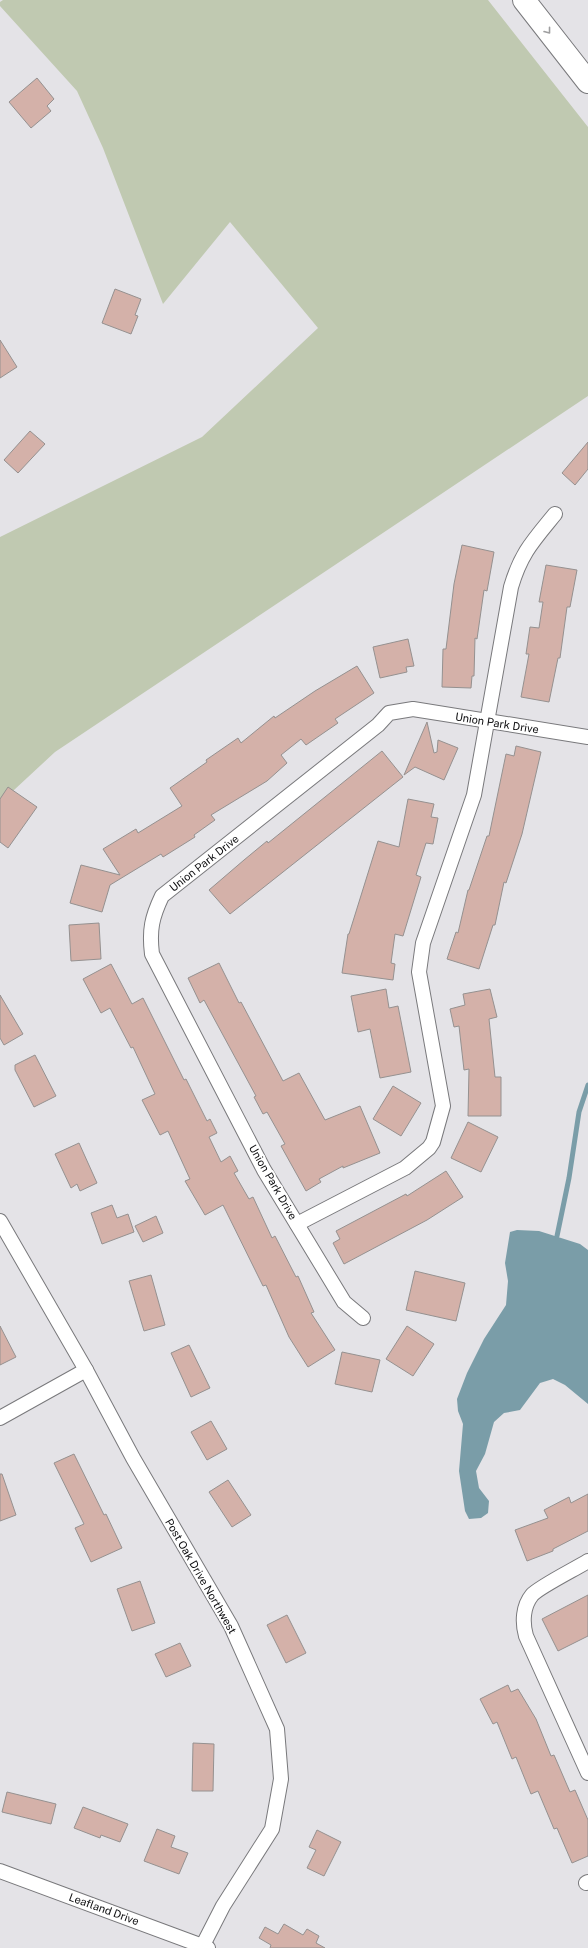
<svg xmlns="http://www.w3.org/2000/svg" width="588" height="1948" font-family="'Public Sans',sans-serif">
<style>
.green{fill:#c0c9b1}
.water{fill:#7a9da8}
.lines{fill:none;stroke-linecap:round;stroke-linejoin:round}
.stream{stroke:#7a9da8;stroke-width:5}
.building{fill:#d4b1a9;stroke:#959190}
.street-casing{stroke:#79797c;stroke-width:16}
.primary-casing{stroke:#79797c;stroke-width:24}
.street{stroke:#fff;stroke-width:14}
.primary{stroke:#fff;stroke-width:22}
.oneway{stroke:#9e9e9f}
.labels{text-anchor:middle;stroke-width:4;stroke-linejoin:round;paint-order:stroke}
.street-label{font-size:11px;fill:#0d0d0f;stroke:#fff}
</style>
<rect width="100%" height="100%" fill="#e4e3e7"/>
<path class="green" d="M3,0H488L588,127V396L55,752L0,803V537L202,437L318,328L230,222L163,304L103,148L77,91L0,6V2Z"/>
<path class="water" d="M517,1230L539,1231L580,1244L588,1250V1404L565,1385L553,1379L540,1383L520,1410L504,1413L494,1422L485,1454L476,1471L479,1488L489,1501L488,1513L481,1518L469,1519L465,1511L459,1471L463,1424L458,1411L457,1399L467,1373L484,1339L506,1305L508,1281L505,1263L510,1232Z"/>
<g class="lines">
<path class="stream" d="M557,1236L569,1178L579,1112L588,1085"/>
</g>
<g class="building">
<path d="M37,78L54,99L47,106L51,111L31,128L9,102Z"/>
<path d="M115,289L141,299L135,315L138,316L131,334L102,323Z"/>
<path d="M0,340L17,367L0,378Z"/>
<path d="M30,431L45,444L18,473L4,460Z"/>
<path d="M588,442V469L575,485L562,473Z"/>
<path d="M462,545L494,552L487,591L484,590L477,639L475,638L474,676H472L471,688L442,687L443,649H446L454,584Z"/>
<path d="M546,565L577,570L570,607H567L560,658H558L549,702L521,697L529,654H526L530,627L539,628L543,602H539Z"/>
<path d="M408,639L414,666L406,667L407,672L380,678L373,647Z"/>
<path d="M357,666L374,693L335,719L338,723L306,745L301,739L281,755L287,763L267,781L211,815L215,820L194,835L195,837L163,857L161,854L110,885L102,912L70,903L81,865L120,875L103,849L136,829L138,833L182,806L170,788L207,762L206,760L238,738L241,743L274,716L275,718L315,691Z"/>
<path d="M427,722L434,753L437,752L438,740L458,748L444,780L415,767L404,775Z"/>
<path d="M516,746L541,752L522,834L506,883L504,882L495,925H493L479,969L447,959L456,932L458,933L468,890H469L487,836H489L506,754L514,756Z"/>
<path d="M382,751L403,777L230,914L209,890L244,860L267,841L268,843Z"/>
<path d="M8,787L37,807L8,848L0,842V799Z"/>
<path d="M408,799L434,804L431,817L438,818L433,844L426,843L416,875L421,877L403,936L395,934L391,963L395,964L393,980L342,973L348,934H349L378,841L399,847Z"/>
<path d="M99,923L101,959L71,961L69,925Z"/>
<path d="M219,963L239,1003L241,1002L283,1081L299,1073L325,1120L360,1106L380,1153L343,1168V1166L319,1179L321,1182L306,1191L281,1146L285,1144L267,1112L263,1114L254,1097L256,1096L204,1000L200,1003L188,978Z"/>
<path d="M111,964L132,1004L143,998L184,1080L186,1079L207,1121L210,1119L217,1133L209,1137L221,1162L230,1156L238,1171L234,1173L249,1199L253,1197L272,1238L275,1236L296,1277L298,1276L314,1312L311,1313L335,1350L308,1367L289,1337L266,1285L263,1286L223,1205L205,1215L185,1181L190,1179L168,1131L160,1135L142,1100L155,1094L133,1047L131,1048L110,1008L101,1013L83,979Z"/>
<path d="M386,989L389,1008L398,1006L411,1072L380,1078L370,1029L358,1032L351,996Z"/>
<path d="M490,989L497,1017L489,1019L495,1077H501V1116H468L469,1069L464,1070L459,1026L454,1027L450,1009L465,1005L463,994Z"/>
<path d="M0,995L23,1034L4,1045L0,1038Z"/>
<path d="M35,1055L56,1096L34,1107L15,1070V1065Z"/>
<path d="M393,1086L421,1103L401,1136L373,1119Z"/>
<path d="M468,1122L498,1137L481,1172L451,1158Z"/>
<path d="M79,1143L97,1183L80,1191L77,1184L71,1188L55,1154Z"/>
<path d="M446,1171L463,1197L427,1220L344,1264L333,1243L340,1239L336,1231L406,1194L407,1196Z"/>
<path d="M112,1205L117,1218L128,1214L134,1232L102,1244L91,1213Z"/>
<path d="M156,1216L163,1233L143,1242L135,1226Z"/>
<path d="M415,1271L465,1283L456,1321L406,1310Z"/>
<path d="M151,1275L165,1325L144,1331L129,1281Z"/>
<path d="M0,1326L16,1357L0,1365Z"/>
<path d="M407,1326L434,1344L413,1376L386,1359Z"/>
<path d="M189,1345L210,1388L191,1397L171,1353Z"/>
<path d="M342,1352L380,1360L372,1392L335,1384Z"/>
<path d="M211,1421L227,1449L207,1460L191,1432Z"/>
<path d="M74,1454L104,1515L106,1514L122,1548L91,1562L75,1528L84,1524L54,1463Z"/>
<path d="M0,1474H2L16,1515L0,1521Z"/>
<path d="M228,1480L251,1515L232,1527L209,1492Z"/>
<path d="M588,1494V1531L553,1549V1551L527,1561L515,1530L548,1518L544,1510L569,1497L571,1503Z"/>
<path d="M140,1581L155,1623L132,1631L117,1589Z"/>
<path d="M588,1595V1636L558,1651L542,1619Z"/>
<path d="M287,1615L306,1653L286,1663L267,1625Z"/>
<path d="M180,1643L191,1666L166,1677L155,1654Z"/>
<path d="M508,1685L511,1692L518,1689L536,1719L551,1756L554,1755L570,1792L575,1790L588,1820V1856L572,1863L557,1828L554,1829L538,1791L531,1794L516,1757L512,1759L497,1722L493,1724L480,1699Z"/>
<path d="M193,1743L214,1744L213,1791H192Z"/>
<path d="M7,1792L56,1804L51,1824L2,1812Z"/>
<path d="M83,1807L128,1824L120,1842L101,1835L100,1838L74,1828Z"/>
<path d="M157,1829L175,1836L171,1847L188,1853L179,1874L144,1861Z"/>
<path d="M317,1830L341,1842L324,1876L307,1868L316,1850L309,1847Z"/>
<path d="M284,1924L303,1935L307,1929L319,1936L316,1943L325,1948H270L271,1945L259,1938L265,1927L278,1934Z"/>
</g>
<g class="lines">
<defs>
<g id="street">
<path d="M0,1221L86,1370L133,1458L231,1626L277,1729L281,1779L272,1829L223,1906L203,1945"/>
<path d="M297,1224L405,1168L429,1148L433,1142L443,1106L419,972L423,943L474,795L511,587C521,553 533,541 555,514"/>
<path d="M363,1318L344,1302L264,1170L152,954C149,930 152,917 162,896L378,725L389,713L413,709L588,737"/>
<path d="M0,1418L86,1370"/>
<path d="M588,1561C577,1568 539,1587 532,1595C523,1606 522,1622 526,1636L588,1773"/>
<path d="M0,1871L208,1948"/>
<path d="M586,1883L588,1882"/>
</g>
<path id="primary" d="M524,0L588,82"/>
</defs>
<use href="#street" class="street-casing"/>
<use href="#primary" class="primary-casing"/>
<use href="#street" class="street"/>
<use href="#primary" class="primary"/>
</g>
<defs><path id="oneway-chevron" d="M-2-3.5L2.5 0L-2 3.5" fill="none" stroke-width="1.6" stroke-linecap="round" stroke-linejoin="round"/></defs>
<use class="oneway" href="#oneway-chevron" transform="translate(548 31) rotate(52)"/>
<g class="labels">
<g class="street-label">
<text transform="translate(497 723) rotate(9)" y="4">Union Park Drive</text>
<text transform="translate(204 863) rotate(-38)" y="4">Union Park Drive</text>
<text transform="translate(273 1182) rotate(60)" y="4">Union Park Drive</text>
<text transform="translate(201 1576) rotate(60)" y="4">Post Oak Drive Northwest</text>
<text transform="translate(104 1909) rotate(20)" y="4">Leafland Drive</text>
</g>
</g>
</svg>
